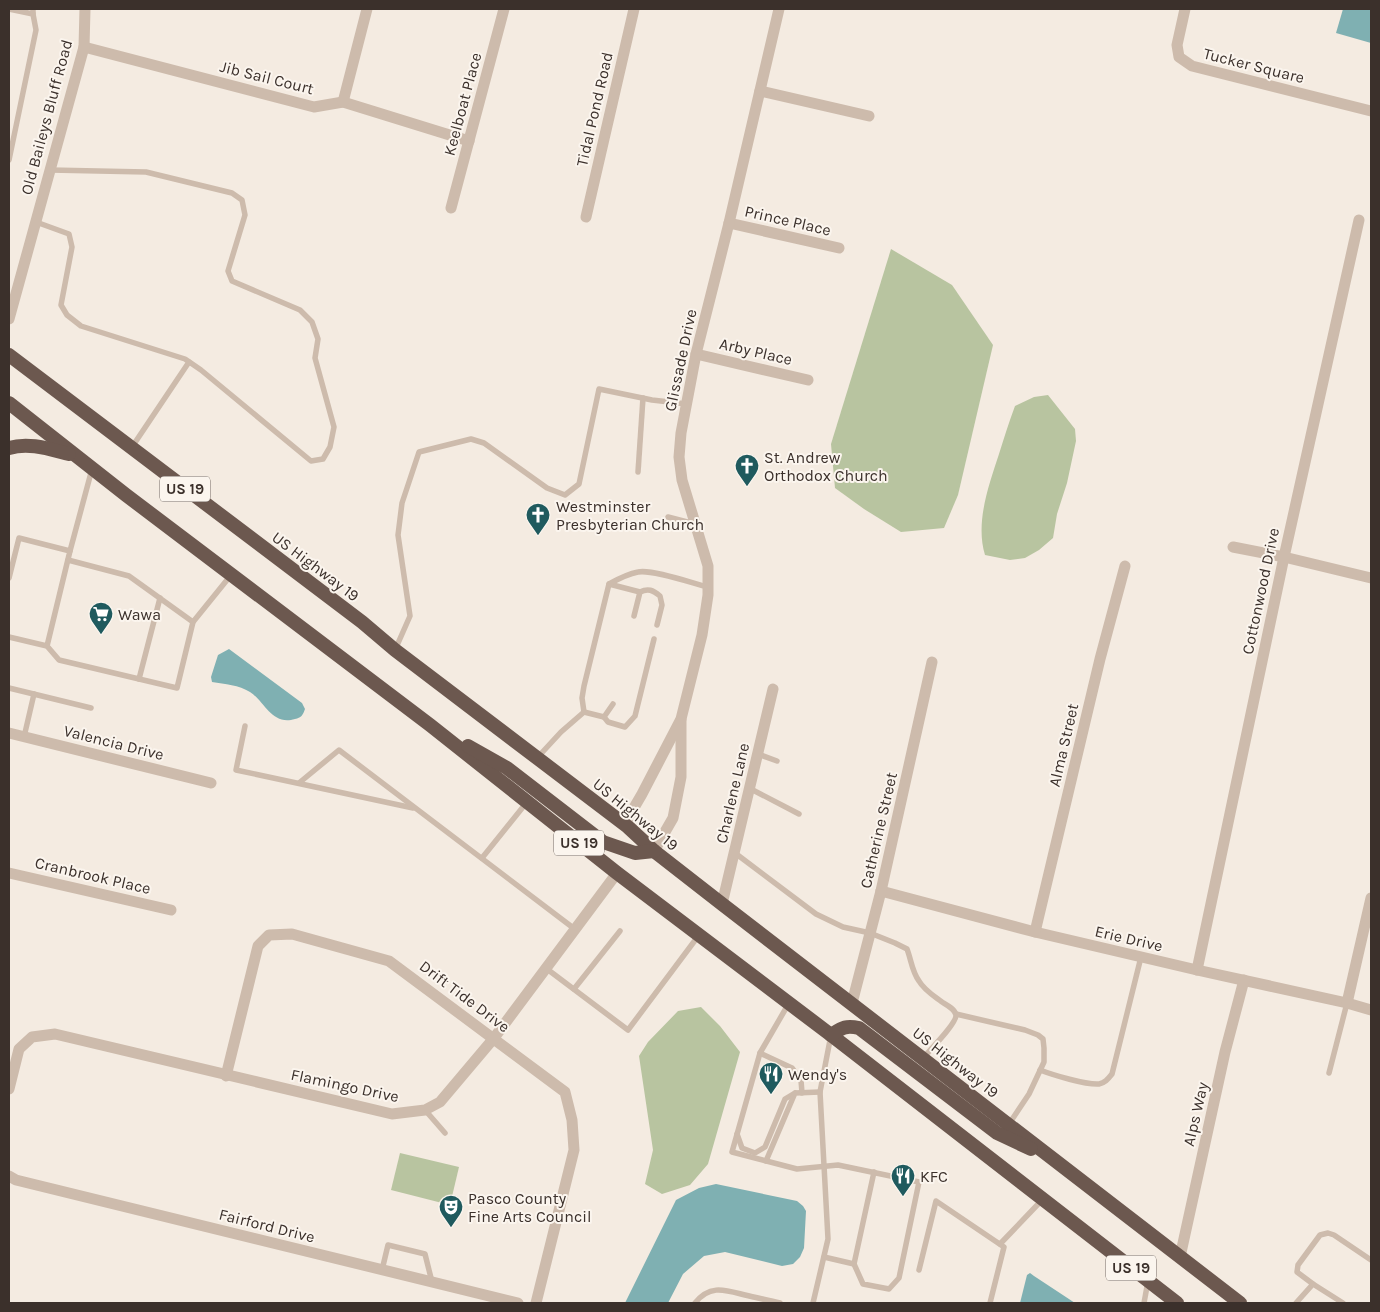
<svg xmlns="http://www.w3.org/2000/svg" width="1380" height="1312" font-family="Karla,sans-serif">
<style>
.green{fill:#b8c4a0}
.water{fill:#7fb0b2}
.lines{fill:none;stroke-linecap:round;stroke-linejoin:round}
.service{stroke:#cdbbac;stroke-width:5.5}
.minor{stroke:#cdbbac;stroke-width:11}
.trunk{stroke:#6c584f;stroke-width:14}
.labels{text-anchor:middle;stroke-width:4;stroke-linejoin:round;paint-order:stroke}
.shield{fill:#fbf5ee;stroke:#756b66;stroke-width:1}
.shield-label{font-size:15px;font-weight:bold;fill:#3b302b}
.street-label{font-size:16px;fill:#3b302b;stroke:#fbf5ee}
.poi-label{font-size:16px;fill:#3b302b;stroke:#fbf5ee;text-anchor:start}
</style>
<rect width="100%" height="100%" fill="#f4ebe1"/>
<g class="green">
<path d="M891,249L952,285L993,345L958,495L944,528L901,532L864,509L835,488L831,444Z"/>
<path d="M1048,395L1075,429L1076,441L1067,483L1057,514L1053,538L1039,550L1025,558L1010,560L985,555C975,522 989,485 999,454C1004,438 1009,422 1015,406L1034,397Z"/>
<path d="M701,1007L720,1026L740,1052L708,1164L690,1185L662,1194L645,1184L653,1150L639,1056L648,1042L678,1011Z"/>
<path d="M400,1153L459,1167L450,1205L391,1190Z"/>
</g>
<g class="water">
<path d="M1343,9H1371V43L1336,33Z"/>
<path d="M229,649L302,703L305,709C303,715 301,718 295,719C272,726 265,702 250,692C239,685 225,684 212,682L211,677L218,655Z"/>
<path d="M716,1184L797,1201L803,1206L806,1211L804,1248L800,1257L793,1264L782,1266L725,1252L704,1256L683,1274L668,1303H625L676,1200L699,1188Z"/>
<path d="M1030,1273L1034,1276L1075,1303H1020L1027,1275Z"/>
</g>
<g class="lines">
<g class="service">
<path d="M9,9L33,14"/>
<path d="M9,160L36,30L33,14V9"/>
<path d="M36,222L69,234L72,247L61,305L67,315L81,326L185,359L201,370L311,461L323,459L330,447L334,427L315,358L318,339L312,322L300,310L232,281L228,271L245,215L242,200L232,193L146,172L50,170"/>
<path d="M132,447L189,362"/>
<path d="M638,472L643,398"/>
<path d="M668,517L695,524"/>
<path d="M70,551L92,469"/>
<path d="M68,560L129,576L193,622"/>
<path d="M9,578L19,538L70,551L47,646"/>
<path d="M609,584L640,592"/>
<path d="M634,616L640,592C648,588 653,590 660,596L662,605L657,625"/>
<path d="M9,637L47,646L59,660L177,688L193,622L231,575"/>
<path d="M395,650L410,616L398,535L402,503L419,452L471,439L484,443L547,488L565,495L579,484L599,389L652,400L687,404"/>
<path d="M139,679L160,598"/>
<path d="M9,688L91,708"/>
<path d="M613,704L604,717L608,722L625,727L635,716L654,639"/>
<path d="M584,712L582,698L584,686L609,584C618,579 627,574 638,572C652,569 692,583 708,587"/>
<path d="M584,712L604,717"/>
<path d="M245,726L236,770L413,808"/>
<path d="M24,737L34,694"/>
<path d="M758,754L777,761"/>
<path d="M537,758L561,732L584,712"/>
<path d="M299,783L339,750L576,930"/>
<path d="M749,788L799,814"/>
<path d="M735,853L816,914L843,927L870,933L895,943L907,949C911,959 912,972 919,981C924,990 934,996 942,1002C947,1005 955,1009 956,1015C957,1023 929,1051 923,1058"/>
<path d="M482,858L527,802"/>
<path d="M547,969L628,1030L699,935"/>
<path d="M574,989L620,931"/>
<path d="M789,1003L760,1053L732,1152L797,1169L838,1165L919,1182L899,1278L889,1289L863,1284L854,1264"/>
<path d="M956,1014L1025,1030L1038,1035L1043,1039L1044,1048V1062L1029,1094L1009,1124"/>
<path d="M760,1053L792,1068L801,1080L802,1093"/>
<path d="M1040,1070C1053,1075 1086,1085 1099,1084C1105,1083 1108,1079 1112,1074L1141,957"/>
<path d="M1329,1073L1347,1003"/>
<path d="M425,1110L445,1133"/>
<path d="M737,1134L742,1148L755,1153L765,1147L785,1099L795,1093"/>
<path d="M766,1161L795,1093L820,1092"/>
<path d="M1000,1244L1042,1200"/>
<path d="M824,1257L854,1264L874,1172"/>
<path d="M382,1270L388,1245L425,1254L432,1282"/>
<path d="M919,1270L936,1201L1004,1247L990,1303"/>
<path d="M1313,1284L1297,1272L1298,1265L1320,1235L1328,1233L1334,1235L1371,1260"/>
<path d="M695,1303C710,1284 725,1290 745,1295C757,1298 768,1300 780,1303"/>
<path d="M813,1303L828,1239L820,1092L831,1035"/>
<path d="M1144,1303L1148,1281"/>
<path d="M1296,1303L1313,1284L1343,1303"/>
</g>
<g class="minor">
<path d="M1185,9L1177,45L1179,57L1192,66L1371,111"/>
<path d="M84,47L314,107L343,102L469,141"/>
<path d="M760,91L869,116"/>
<path d="M343,102L367,9"/>
<path d="M451,208L504,9"/>
<path d="M586,217L634,9"/>
<path d="M729,223L839,248"/>
<path d="M9,319L84,47L85,9"/>
<path d="M696,354L808,380"/>
<path d="M1233,547L1284,557L1371,578"/>
<path d="M9,733L211,783"/>
<path d="M628,827L635,806L642,794L681,719L702,635L708,595V566L682,480L679,457L681,433L696,354L729,223L779,9"/>
<path d="M654,851L673,818L681,777V720"/>
<path d="M9,873L171,910"/>
<path d="M881,891L1035,932L1197,970L1347,1003L1371,1010"/>
<path d="M722,904L773,689"/>
<path d="M1035,932L1100,659L1125,566"/>
<path d="M1197,970L1284,557L1359,220"/>
<path d="M852,1003L881,891L932,662"/>
<path d="M1347,1003L1371,898"/>
<path d="M226,1076L258,946L269,935L292,934L389,961L565,1092L572,1120L574,1150L536,1303"/>
<path d="M9,1089L19,1049L32,1037L55,1034L392,1114L425,1110L440,1102L494,1038L617,873"/>
<path d="M9,1176L16,1180L518,1303"/>
<path d="M1180,1257L1225,1052L1244,980"/>
</g>
<g class="trunk">
<path d="M9,355L362,622L395,650L628,827L654,851L722,904L1240,1303"/>
<path d="M9,403L126,495L430,725L617,873L831,1035L1177,1303"/>
<path d="M9,448C29,442 49,449 69,454"/>
<path d="M468,746L507,768L603,842L635,853L654,851"/>
<path d="M831,1035C842,1028 845,1025 859,1028L997,1133L1031,1149"/>
</g>
</g>
<defs>
<symbol id="church-pin" viewBox="-11 -11 22 30"><path d="M0 17L-7.5 6A9.5 9.5 0 1 1 7.5 6Z" fill="#1f5a5e" stroke="#fbf5ee"/><path d="M-1.2-6h2.4v3.5h3.3v2.4h-3.3V6h-2.4V-.1h-3.3v-2.4h3.3Z" fill="#fff"/></symbol>
<symbol id="supermarket-pin" viewBox="-11 -11 22 30"><path d="M0 17L-7.5 6A9.5 9.5 0 1 1 7.5 6Z" fill="#1f5a5e" stroke="#fbf5ee"/><path d="M-6-5.5h2.5l.6 2H6L4.5 2H-2.5L-4.4-4H-6ZM-1.5 3.2a1.3 1.3 0 1 0 .1 0ZM3 3.2a1.3 1.3 0 1 0 .1 0Z" fill="#fff"/></symbol>
<symbol id="restaurant-pin" viewBox="-11 -11 22 30"><path d="M0 17L-7.5 6A9.5 9.5 0 1 1 7.5 6Z" fill="#1f5a5e" stroke="#fbf5ee"/><path d="M-5-6h1v4h1v-4h1v4h1v-4h1v5L-1.5 .5V6h-2V.5L-5-1ZM5-6V6H3V1.5H1.5Q1.5-4 5-6Z" fill="#fff"/></symbol>
<symbol id="theatre-pin" viewBox="-11 -11 22 30"><path d="M0 17L-7.5 6A9.5 9.5 0 1 1 7.5 6Z" fill="#1f5a5e" stroke="#fbf5ee"/><path d="M-5-5.5Q0-4 5-5.5V0Q5 5 0 6Q-5 5-5 0ZM-3.3-2.5H-1v1.5H-3.3ZM1-2.5H3.3v1.5H1ZM-2.8 1Q0 5.5 2.8 1Z" fill="#fff"/></symbol>
</defs>
<g fill-rule="evenodd">
<use href="#church-pin" x="733" y="452" width="28" height="38"/>
<use href="#church-pin" x="524" y="501" width="28" height="38"/>
<use href="#supermarket-pin" x="87" y="600" width="28" height="38"/>
<use href="#restaurant-pin" x="757" y="1060" width="28" height="38"/>
<use href="#restaurant-pin" x="889" y="1162" width="28" height="38"/>
<use href="#theatre-pin" x="437" y="1193" width="28" height="38"/>
</g>
<g class="labels">
<g class="shield">
<rect x="160" y="476.5" width="50" height="25" rx="4"/>
<rect x="554" y="830.5" width="50" height="25" rx="4"/>
<rect x="1106" y="1255.5" width="50" height="25" rx="4"/>
</g>
<g class="shield-label">
<text x="185" y="494">US 19</text>
<text x="579" y="848">US 19</text>
<text x="1131" y="1273">US 19</text>
</g>
<g class="street-label">
<text transform="translate(1254 65) rotate(14)" y="6">Tucker Square</text>
<text transform="translate(267 77) rotate(14)" y="6">Jib Sail Court</text>
<text transform="translate(462 104) rotate(-75)" y="6">Keelboat Place</text>
<text transform="translate(594 109) rotate(-77)" y="6">Tidal Pond Road</text>
<text transform="translate(46 117) rotate(-75)" y="6">Old Baileys Bluff Road</text>
<text transform="translate(788 220) rotate(13)" y="6">Prince Place</text>
<text transform="translate(756 351) rotate(13)" y="6">Arby Place</text>
<text transform="translate(680 360) rotate(-78)" y="6">Glissade Drive</text>
<text transform="translate(316 566) rotate(37)" y="6">US Highway 19</text>
<text transform="translate(1260 591) rotate(-78)" y="6">Cottonwood Drive</text>
<text transform="translate(114 742) rotate(14)" y="6">Valencia Drive</text>
<text transform="translate(1063 745) rotate(-77)" y="6">Alma Street</text>
<text transform="translate(732 793) rotate(-77)" y="6">Charlene Lane</text>
<text transform="translate(636 814) rotate(39)" y="6">US Highway 19</text>
<text transform="translate(878 830) rotate(-77)" y="6">Catherine Street</text>
<text transform="translate(93 875) rotate(13)" y="6">Cranbrook Place</text>
<text transform="translate(1129 938) rotate(13)" y="6">Erie Drive</text>
<text transform="translate(465 996) rotate(37)" y="6">Drift Tide Drive</text>
<text transform="translate(956 1062) rotate(38)" y="6">US Highway 19</text>
<text transform="translate(345 1085) rotate(12)" y="6">Flamingo Drive</text>
<text transform="translate(1195 1114) rotate(-77)" y="6">Alps Way</text>
<text transform="translate(267 1225) rotate(14)" y="6">Fairford Drive</text>
</g>
<g class="poi-label">
<text x="764" y="463">St. Andrew<tspan x="764" dy="18">Orthodox Church</tspan></text>
<text x="556" y="512">Westminster<tspan x="556" dy="18">Presbyterian Church</tspan></text>
<text x="118" y="620">Wawa</text>
<text x="788" y="1080">Wendy's</text>
<text x="920" y="1182">KFC</text>
<text x="468" y="1204">Pasco County<tspan x="468" dy="18">Fine Arts Council</tspan></text>
</g>
</g>
<rect width="1380" height="1312" fill="none" stroke="#3b302b" stroke-width="20"/>
</svg>
